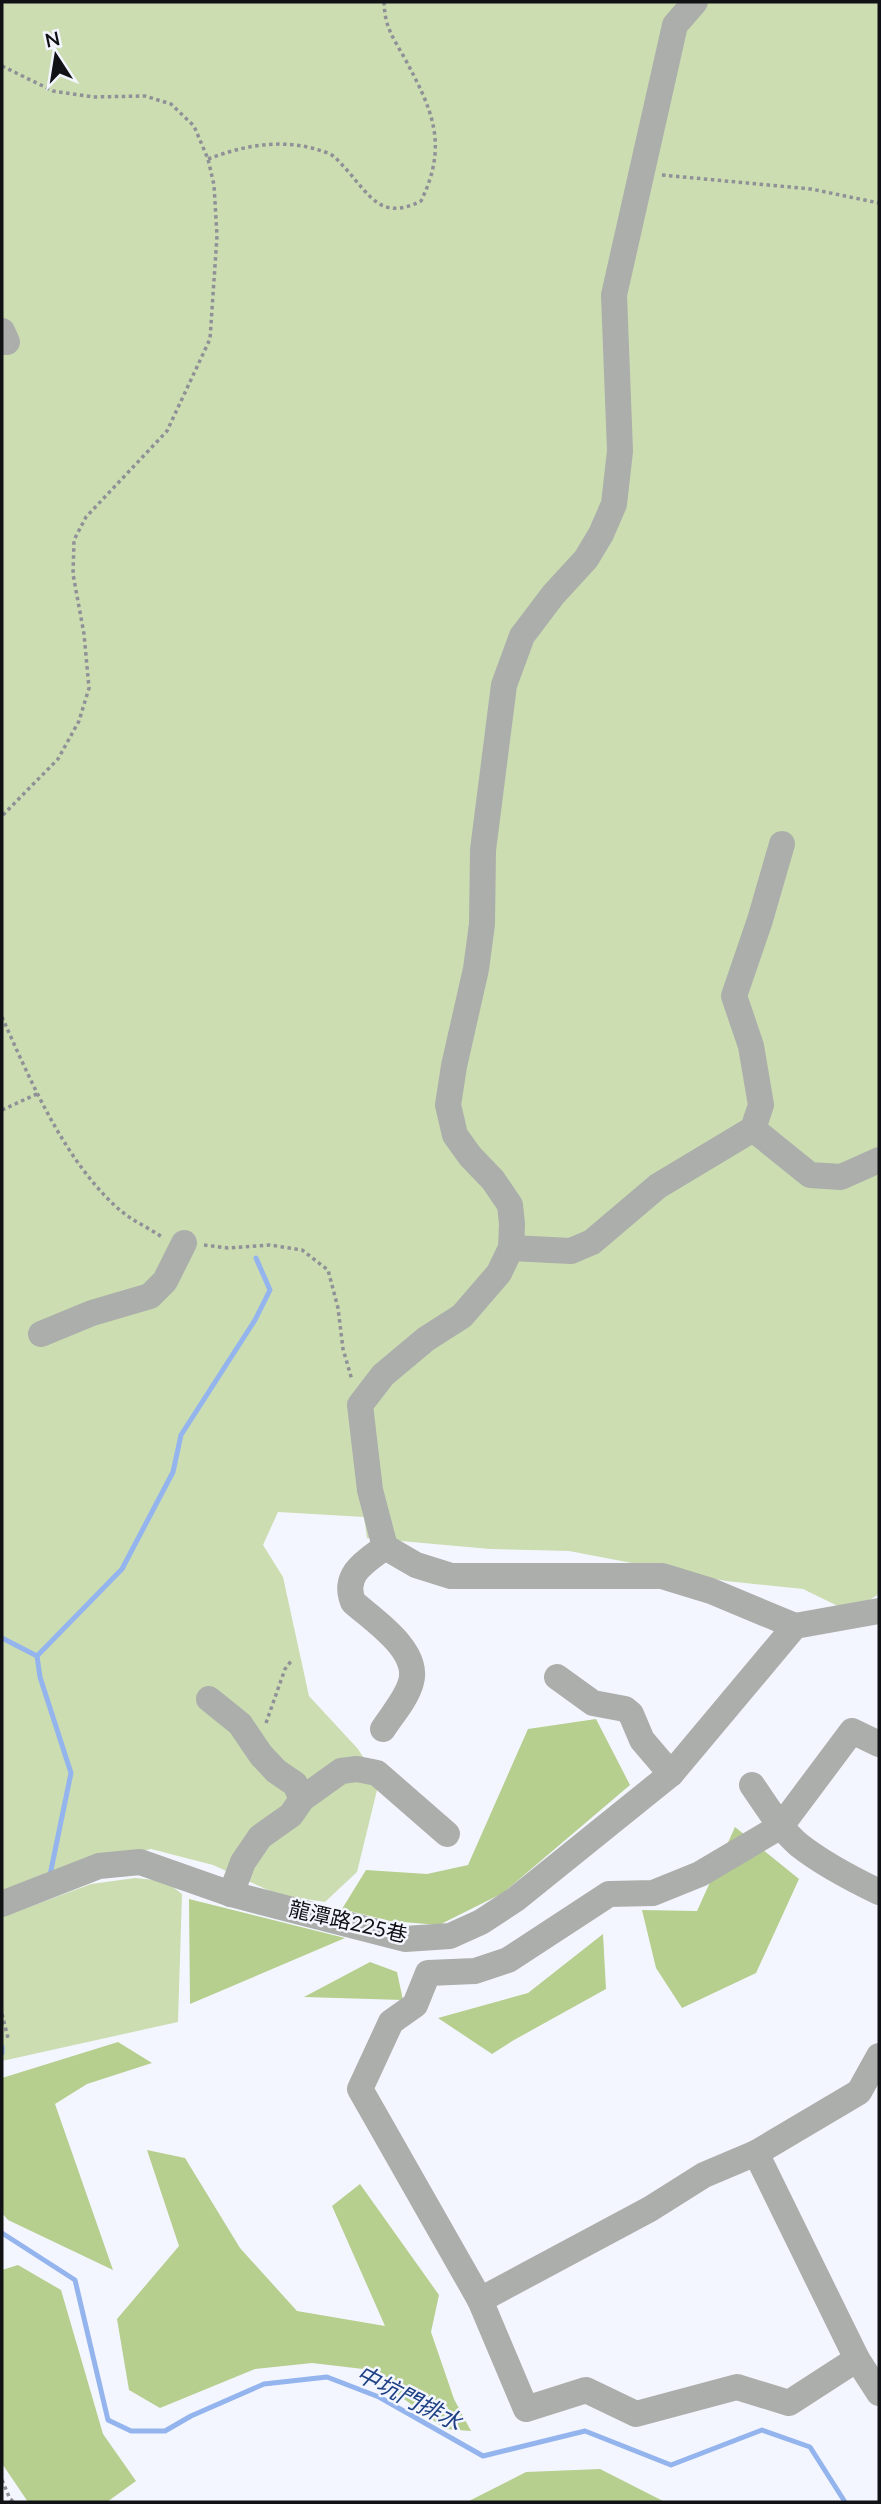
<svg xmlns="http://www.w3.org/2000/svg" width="881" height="2504" font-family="Lato,'Noto Sans TC',sans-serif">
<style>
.green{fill:#ccddb2}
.forest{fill:#b6ce8e}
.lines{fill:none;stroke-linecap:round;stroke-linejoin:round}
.stream{stroke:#94b4ee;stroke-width:5}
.path{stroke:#8f9197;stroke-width:3.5;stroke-dasharray:3.5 3.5;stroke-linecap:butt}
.minor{stroke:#abaeab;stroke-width:26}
.labels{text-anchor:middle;stroke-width:5;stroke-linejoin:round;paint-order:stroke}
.street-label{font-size:21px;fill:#111215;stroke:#f4f6ff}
.water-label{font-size:23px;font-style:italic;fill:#1d4083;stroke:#f4f6ff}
</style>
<rect width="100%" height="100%" fill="#f4f6ff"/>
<g class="green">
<path d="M2,2H879V1594L850,1612L803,1589L726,1581L569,1551L490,1549L367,1538L364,1517L278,1512L263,1545L283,1577L309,1696L358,1749L379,1782L357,1872L325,1902L279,1895L213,1865L151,1849L73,1866L2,1892Z"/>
<path d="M135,1878L165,1881L182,1894L178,2022L2,2061V1917L91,1884Z"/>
</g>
<g class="forest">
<path d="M596,1719L630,1785L503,1893L439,1925L390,1921L342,1909L366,1870L427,1874L468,1865L528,1729Z"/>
<path d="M735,1827L799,1879L756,1973L682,2008L656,1968L642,1910L697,1911Z"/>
<path d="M189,1899L345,1938L190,2004Z"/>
<path d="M603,1934L606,1989L514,2040L492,2054L438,2018L528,1993Z"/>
<path d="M370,1962L397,1972L403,2000L304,1997Z"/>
<path d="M118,2042L152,2063L87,2084L55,2104L113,2270L8,2220L2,2213V2078Z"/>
<path d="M147,2150L185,2158L240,2248L297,2311L385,2326L332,2206L360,2184L439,2295L431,2332L454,2399L471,2431L445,2429L363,2369L312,2363L255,2369L160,2408L129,2390L117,2319L179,2246Z"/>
<path d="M18,2265L61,2290L103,2434L136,2481L107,2502H28L3,2465L2,2270Z"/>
<path d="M600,2469L665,2502H467L526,2472Z"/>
</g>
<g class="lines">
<g class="stream">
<path d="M2,1638L37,1656L40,1677L71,1773L50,1875"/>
<path d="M37,1656L122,1569L173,1472L181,1435L255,1320L270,1290L256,1258"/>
<path d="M2,2047V2053"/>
<path d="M2,2233L75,2280L108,2420L131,2431H165L191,2416L264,2384L327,2377L379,2397L483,2456L585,2431L671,2465L762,2430L810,2447L845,2502"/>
</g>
<g class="path">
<path d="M2,66L53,91L93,97L145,96L171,104L194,126L208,159L214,185L217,236L210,339L167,431L86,517L74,540L73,574L84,634L89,688L79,721L58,759L2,816"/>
<path d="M208,159C247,144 289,137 330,154C336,157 341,164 346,169C370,196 381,221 421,201C449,144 432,109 404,57C392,36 385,27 384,2"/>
<path d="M662,175L811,189L879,203"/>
<path d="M2,1017C31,1082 66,1164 121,1211C133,1221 149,1228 162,1237"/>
<path d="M2,1110L39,1093"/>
<path d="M204,1245L228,1248L270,1245L302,1250L328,1270L338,1308L343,1349L352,1380"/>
<path d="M266,1723L285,1669L292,1660"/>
<path d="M2,2014L8,2038"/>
<path d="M2,2480L10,2499L14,2502"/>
</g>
<g class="minor">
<path d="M695,2L675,25L614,295L620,451L614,504L601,534L586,559L553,595L522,636L504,685L483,850L482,924L476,969L454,1066L448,1105L455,1135L470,1156L493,1180L510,1205L512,1224L511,1248L499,1273L462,1316L426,1339L383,1375L360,1405L370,1490L385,1547L416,1565L451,1576H662L711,1591L795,1626"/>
<path d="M2,331L7,342"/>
<path d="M753,1129L810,1175L841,1177L879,1160"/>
<path d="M511,1248L571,1251L592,1242L658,1186L753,1129L761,1105L751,1046L734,996L760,920L782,844"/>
<path d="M41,1334L92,1313L150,1296L165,1281L184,1243"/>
<path d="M795,1626L879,1611"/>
<path d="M557,1677L593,1703L625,1709L631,1714L642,1740L671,1774"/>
<path d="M209,1699L240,1724L261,1755L276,1771L295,1784L302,1799L291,1815L260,1837L243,1862L231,1894"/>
<path d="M383,1729C392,1715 407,1698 411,1682C420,1650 373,1620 353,1602C342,1574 366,1561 385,1547"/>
<path d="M752,1785C766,1805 780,1829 799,1845C823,1864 852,1879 879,1892"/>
<path d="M302,1799L341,1771L357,1769L377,1773L447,1834"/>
<path d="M2,1904L99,1866L140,1862L231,1894L405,1939L450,1936L481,1922L516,1899L671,1774L795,1626"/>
<path d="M756,2153L857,2359L879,2393"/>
<path d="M480,2300L650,2209L704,2175L756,2153L859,2092L879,2056"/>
<path d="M857,2359L789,2403L737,2387L636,2414L586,2390L526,2409L480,2300L360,2089L391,2022L415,2005L428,1973L475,1971L508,1960L609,1894L653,1893L700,1874L781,1826L852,1731L879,1744"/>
</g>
</g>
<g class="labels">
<g class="street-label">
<text transform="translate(348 1922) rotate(13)" y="7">龍潭路225巷</text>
</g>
<g class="water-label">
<text transform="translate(409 2398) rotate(27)" y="8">中坑門排水</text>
</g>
</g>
<rect width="881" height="2504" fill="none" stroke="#111215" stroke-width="7"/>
<g transform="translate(56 56) rotate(348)" stroke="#f4f6ff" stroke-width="5" paint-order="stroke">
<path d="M0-5L12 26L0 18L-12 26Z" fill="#111215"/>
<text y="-10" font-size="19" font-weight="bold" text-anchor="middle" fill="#111215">N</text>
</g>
</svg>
